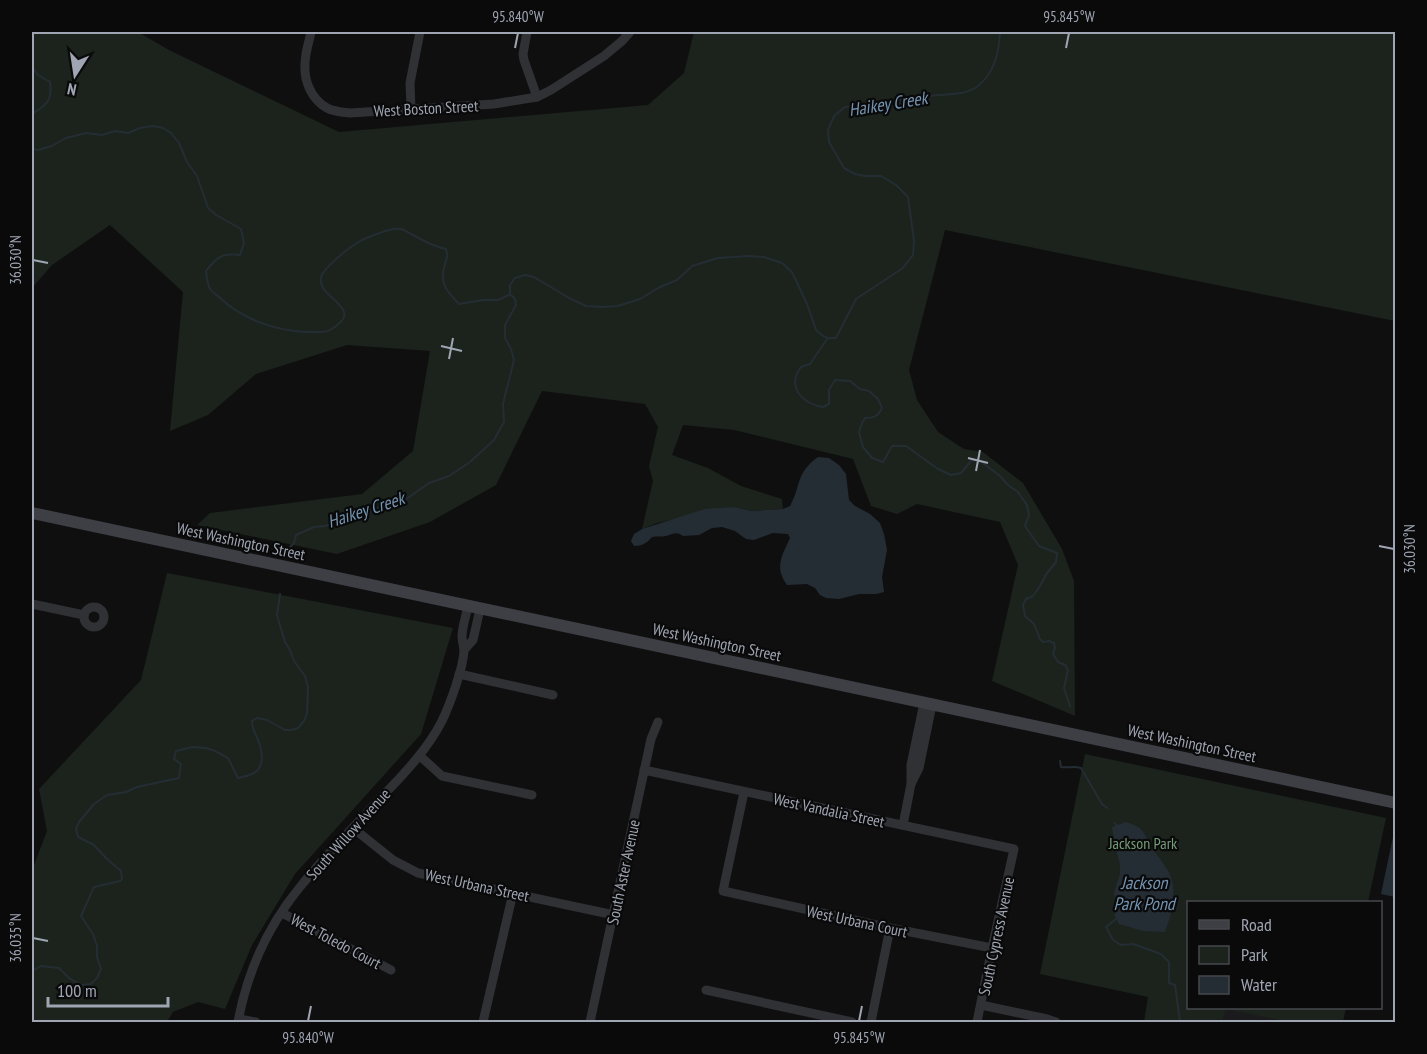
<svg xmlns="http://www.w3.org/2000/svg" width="1427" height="1054" font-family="'PT Sans Narrow',sans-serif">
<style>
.built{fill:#1b1b1d}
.green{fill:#1b231c}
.water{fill:#252d34}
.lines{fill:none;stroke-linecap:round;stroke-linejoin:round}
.stream{stroke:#252d34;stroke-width:2}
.minor{stroke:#303135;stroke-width:9}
.secondary{stroke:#3d3f45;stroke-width:12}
.ticks{fill:none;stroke:#9fa5b2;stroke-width:2}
.labels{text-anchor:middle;stroke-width:4.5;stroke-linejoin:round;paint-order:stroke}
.street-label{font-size:16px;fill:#9fa5b2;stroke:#0a0a0b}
.park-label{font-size:16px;fill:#749e76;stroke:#0a0a0b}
.water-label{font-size:18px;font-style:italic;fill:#7394b0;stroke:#0a0a0b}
.neatline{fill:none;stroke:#9fa5b2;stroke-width:2}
.ticks-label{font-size:15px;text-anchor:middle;fill:#9fa5b2}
</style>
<rect width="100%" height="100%" fill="#0f0f10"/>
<path class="built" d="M1226,1008L1288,1022H1222Z"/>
<g class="green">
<path d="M32,32H138L169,50L339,132L648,105L684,73L694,32H1395V321L945,230L909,370L917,400L938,432L964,449L983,452L1023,483L1062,549L1074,581L1075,716L992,681L1018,565L1000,522L917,504L897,514L871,506L853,459L734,430L683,425L672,455L708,468L741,486L782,499L783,509L752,511L734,507L657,523L642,529L653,481L649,466L658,427L645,404L542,391L496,485L430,522L337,554L197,525L210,513L362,494L413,451L430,351L347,345L256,374L208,415L170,431L183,292L110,225L52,265L32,288Z"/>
<path d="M167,573L453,628L421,734L295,874L252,945L225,1009L198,1002L173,1012L167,1022H32V870L47,831L39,789L141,680Z"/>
<path d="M1085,754L1386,818L1368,902H1188V1008H1346L1343,1022H1288L1226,1009L1222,1022H1144L1148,997L1040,974Z"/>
</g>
<g class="water">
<path d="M818,457L829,458L839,465L846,474L849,500L855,506L870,514L880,523L884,534L887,550L882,577L884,592L876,594H859L839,599L826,598L820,595L815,588L807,584L787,585C774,567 782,556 790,538L788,534L773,533L754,540L746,539L735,531L722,527L712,528L699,535L683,536C676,531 674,534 666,536C662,537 657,536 652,537C647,543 642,546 634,546L631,541L634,534L642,529L705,509L734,507L752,511L783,509L790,506C802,484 795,474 818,457Z"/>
<path d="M1126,822C1145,828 1142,831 1151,846C1157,856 1168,867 1171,878C1177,896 1171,916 1165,932L1143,931L1119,924L1114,915L1117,911L1114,893L1120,874V864L1115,847L1112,827Z"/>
<path d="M1393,837L1396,838L1395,897L1381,894Z"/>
</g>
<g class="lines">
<g class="stream">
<path d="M32,67L38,75L50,82C53,101 46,105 32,114"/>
<path d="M32,149L38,150L52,146L66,138L86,133L102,135L115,131L128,133L140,128L153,126L163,128L171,133L179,143L187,162L197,176L208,208L216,215L241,229L244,243L240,255C221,253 217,257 206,271C207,277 207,283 210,289C212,292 217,295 220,298C245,321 279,332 312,332C319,332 325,333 330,330C369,308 316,299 321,277C323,269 346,250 354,245C362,239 391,227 401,229C405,230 409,233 413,235C424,241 434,247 446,249C448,255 447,258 445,264C439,284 446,290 459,304L483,300H498L509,295"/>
<path d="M827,339L810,364L801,367C799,370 797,373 796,376C791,393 808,405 823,407L829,404V390L835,380L850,381L860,389L869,391L878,399L882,408C878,416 875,418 865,418L862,423L859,432L863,447L872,458L883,462L892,446H906L938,469L951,475L961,473L972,460H979L1000,476L1009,486L1018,492L1027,505L1029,515L1025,526L1039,546L1057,553L1056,562L1047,573L1040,586L1033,596L1026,599L1023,605L1025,616L1034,624L1040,639L1043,642L1049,641L1054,643L1055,648L1053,654L1058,662L1065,665L1068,670L1064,688L1070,706"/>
<path d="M290,547L294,543L296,535L314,527L325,526L363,512L402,502L429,483L449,476L470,462L494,440L504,422L503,404L514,360L511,349L505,338V325L516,305L515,299L510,294V285L515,278L525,275L534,277L569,298L586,306L602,307L618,306L640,299L658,288L677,280L692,266L718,258L748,256L764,257L782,263L792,272L807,304L816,330L823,336L828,338H836L856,299L903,268L913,255L914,241L908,197L896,185L881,176H865L855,174L844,168L829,142L828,130L834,116L845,107C873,104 901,100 928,96C944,94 965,96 978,86C995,72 999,52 1000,32"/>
<path d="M1060,761L1061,767C1068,768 1074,766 1081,768L1102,804L1107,808"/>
<path d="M1114,823L1117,825"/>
<path d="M1116,919L1106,927L1113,940L1121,945L1133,944L1161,954L1169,962V983L1175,985L1180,1022"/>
<path d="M32,971L41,966L59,968L69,978L81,985L91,984L97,978L101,969L97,957V946L93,934L81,916L94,887L120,881L122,879L121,871L106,858L94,845L78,837L76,829L79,822L94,804L107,795L126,792L137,787L179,778L181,764L174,759L176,751L193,747L206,748L215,751L228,758L238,778C242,777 248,776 252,774C266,768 262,750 258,740C255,733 252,729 252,721L257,718L267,720L285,730H291L298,728L304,721L307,713L308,687L305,676L294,661L290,650L285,642L277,615L280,594"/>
<path d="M32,997L33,1002L32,1006"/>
</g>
<g class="minor">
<path d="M311,32C309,42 305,53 305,64C304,81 311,99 327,108C334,112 342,112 350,113L494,104L537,97L551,90L604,56L622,41L630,32"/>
<path d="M527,32L523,54L524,60L537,97"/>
<path d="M411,109L410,83L420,32"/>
<path d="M32,604L84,615"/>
<circle cx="94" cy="617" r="10"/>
<path d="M464,650L473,640L480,609"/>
<path d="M459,674L553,695"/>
<path d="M924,703L911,765V784L919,768L932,705"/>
<path d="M420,756L442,776L532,795"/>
<path d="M644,770L1014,849L992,948L977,1022"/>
<path d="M744,792L723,891L890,928L992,948"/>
<path d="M903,825L911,784"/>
<path d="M353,828L393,860L418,873L614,915"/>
<path d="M282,913L391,970"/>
<path d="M706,990L852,1022"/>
<path d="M981,1005L1047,1019L1056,1022"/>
<path d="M239,1019L256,1022"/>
<path d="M238,1022C247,973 268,926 300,887C324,857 351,830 377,802C401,777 426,752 442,721C450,704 463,669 464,651C464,646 462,642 462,637C462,627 466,616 468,606"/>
<path d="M483,1022L513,893"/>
<path d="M590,1022L651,739L658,722"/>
<path d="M871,1022L890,928"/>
</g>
<path class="secondary" d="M32,513L1396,803"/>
</g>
<path class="ticks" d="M515,48L518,33M1066,48L1069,33M33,260L48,263M441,346L462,351M449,359L453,338M968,458L988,463M976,471L980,450M1379,546L1394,549M33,938L48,941M308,1021L311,1006M859,1021L862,1006"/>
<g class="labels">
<g class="street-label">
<text transform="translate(426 108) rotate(-3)" y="6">West Boston Street</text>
<text transform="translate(241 541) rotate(12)" y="6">West Washington Street</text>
<text transform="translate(717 642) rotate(12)" y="6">West Washington Street</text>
<text transform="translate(1192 743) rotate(12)" y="6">West Washington Street</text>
<text transform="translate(829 810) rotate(12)" y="6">West Vandalia Street</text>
<text transform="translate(348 834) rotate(-48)" y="6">South Willow Avenue</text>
<text transform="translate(623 872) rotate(-78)" y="6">South Aster Avenue</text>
<text transform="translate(477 885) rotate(12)" y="6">West Urbana Street</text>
<text transform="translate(857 921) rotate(12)" y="6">West Urbana Court</text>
<text transform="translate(996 936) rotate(-78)" y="6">South Cypress Avenue</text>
<text transform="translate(336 941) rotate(28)" y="6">West Toledo Court</text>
</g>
<g class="park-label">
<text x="1143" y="849">Jackson Park</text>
</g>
<g class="water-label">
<text transform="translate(888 104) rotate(-9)" y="6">Haikey Creek</text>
<text transform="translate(366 510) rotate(-18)" y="6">Haikey Creek</text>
<text x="1144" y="889">Jackson<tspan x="1144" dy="21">Park Pond</tspan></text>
</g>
</g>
<rect width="1427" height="1054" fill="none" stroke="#0a0a0b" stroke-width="66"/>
<rect x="1187" y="901" width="195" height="108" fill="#0a0a0b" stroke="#46484e" stroke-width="1.5"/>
<rect x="1199" y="920" width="30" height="9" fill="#3d3f45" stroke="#46484e" stroke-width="1.5"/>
<text x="1241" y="931" font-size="18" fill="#9fa5b2">Road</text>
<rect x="1199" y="946" width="30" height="18" fill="#1b231c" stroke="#46484e" stroke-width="1.5"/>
<text x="1241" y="961" font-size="18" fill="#9fa5b2">Park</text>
<rect x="1199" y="976" width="30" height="18" fill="#252d34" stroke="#46484e" stroke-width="1.5"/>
<text x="1241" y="991" font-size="18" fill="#9fa5b2">Water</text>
<g transform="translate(75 75) rotate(192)" stroke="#0a0a0b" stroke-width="4.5" paint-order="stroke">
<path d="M0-4.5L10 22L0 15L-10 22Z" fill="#9fa5b2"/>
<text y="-9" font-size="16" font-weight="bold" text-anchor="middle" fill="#9fa5b2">N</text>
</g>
<path d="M48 997v9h120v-9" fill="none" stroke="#9fa5b2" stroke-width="3"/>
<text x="57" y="997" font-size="18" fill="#9fa5b2" stroke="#0a0a0b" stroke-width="4.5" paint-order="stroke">100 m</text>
<rect x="33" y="33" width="1361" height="988" class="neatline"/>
<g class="ticks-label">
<text x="518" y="22">95.840°W</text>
<text x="1069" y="22">95.845°W</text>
<text transform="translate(16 260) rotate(-90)" y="5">36.030°N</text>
<text transform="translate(1410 549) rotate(-90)" y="5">36.030°N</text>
<text transform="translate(16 938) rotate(-90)" y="5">36.035°N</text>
<text x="308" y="1043">95.840°W</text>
<text x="859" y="1043">95.845°W</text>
</g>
</svg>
